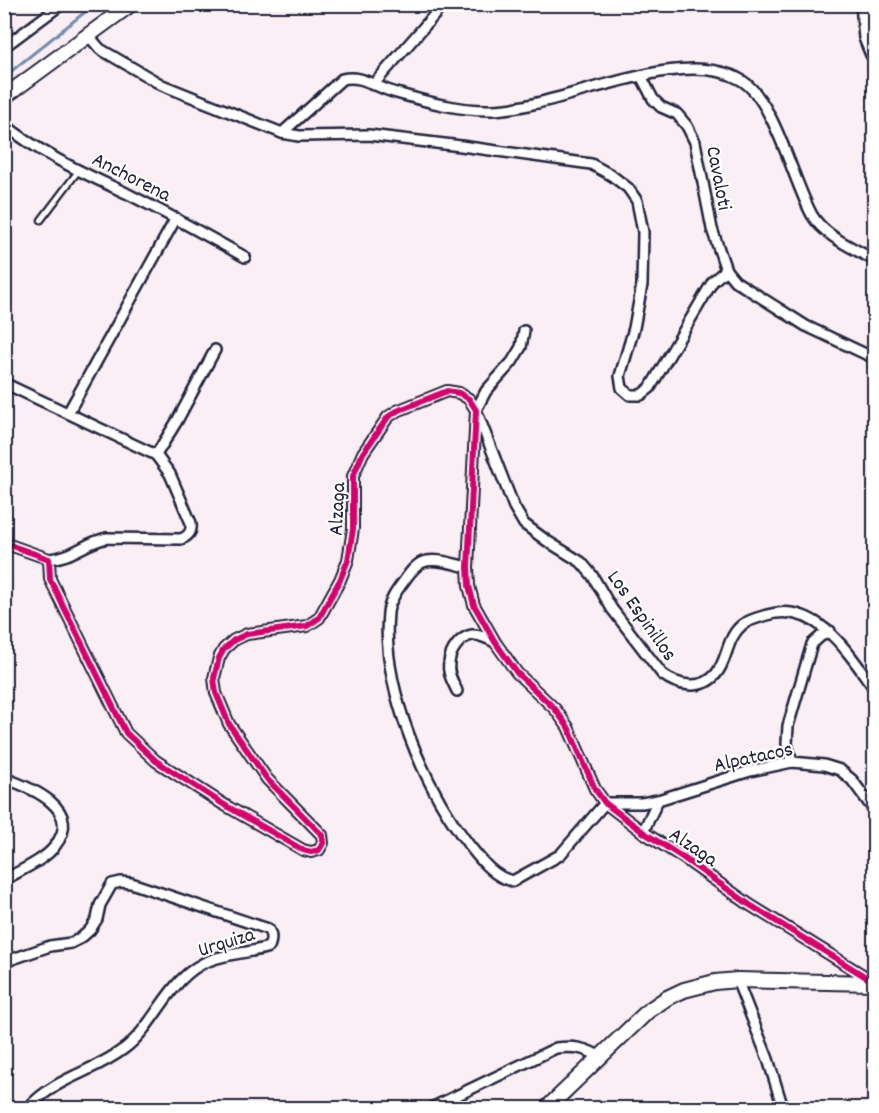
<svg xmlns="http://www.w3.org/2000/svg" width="879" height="1113" font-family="Dekko,sans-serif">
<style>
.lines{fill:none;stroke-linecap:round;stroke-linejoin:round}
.stream{stroke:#758dab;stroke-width:3}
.service-casing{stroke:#22223b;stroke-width:9}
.minor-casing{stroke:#22223b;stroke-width:14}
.secondary-casing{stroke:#22223b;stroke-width:18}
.service{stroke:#fff;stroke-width:4.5}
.minor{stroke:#fff;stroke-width:9}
.secondary{stroke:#fff;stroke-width:14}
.cycleway-casing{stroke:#fff;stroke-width:10}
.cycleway{stroke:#d6006c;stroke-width:6}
.labels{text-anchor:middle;stroke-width:4.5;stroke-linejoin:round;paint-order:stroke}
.street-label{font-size:21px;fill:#22223b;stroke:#fff}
</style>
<rect width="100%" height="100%" fill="#faeff4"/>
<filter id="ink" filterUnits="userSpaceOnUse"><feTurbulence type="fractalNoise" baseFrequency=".0167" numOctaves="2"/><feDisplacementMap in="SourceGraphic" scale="12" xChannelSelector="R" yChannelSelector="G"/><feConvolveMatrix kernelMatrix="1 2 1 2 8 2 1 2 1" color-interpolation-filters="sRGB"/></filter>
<g filter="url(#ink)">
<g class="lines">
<path class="stream" d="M4,77L95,4"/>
<defs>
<path id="service" d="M41,220L79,170"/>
<g id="minor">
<path d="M861,4L864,38L871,55"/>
<path d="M88,35L100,49L162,85L282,133L342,79C361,74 375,87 393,92C424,101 459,111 492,110C562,108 679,44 741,80C774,99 793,181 812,215C825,237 854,248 874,260"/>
<path d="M4,47L62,4"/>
<path d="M641,76L653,99L661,107L677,114L687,126L695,142L712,229L726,270"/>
<path d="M373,85L444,4"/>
<path d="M4,124C40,154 86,174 128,194C168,214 206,235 245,257"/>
<path d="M282,133L299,136L369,135L461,146L591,164L611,175L628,188L637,201L643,232L642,285L634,328L620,376L622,388L630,395H641L650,388L713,281L726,270L735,281L806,326L874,358"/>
<path d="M524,331L521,347L512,362L486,391L476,410L514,507L524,524L547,541L581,562L592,575L612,609L662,674C677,686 702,691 716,674C728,660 726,638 742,625C748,620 760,617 767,615C817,600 849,654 874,688"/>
<path d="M4,383L156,455"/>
<path d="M68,413L176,218"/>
<path d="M4,543L49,559L50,579L126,733L156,761L223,804L303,850L311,852L319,850L323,843L322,835L267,779L229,724L216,693L214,678L219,658L224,649L234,640L247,634L307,626L319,618L340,580L348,560L353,529V476L363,453L388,417L397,411L447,391L459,393L469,399L476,410L468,567L469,586L474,605L495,642L517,673L555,709L568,727L595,789L605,803L643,832L682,857L750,905L874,982"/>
<path d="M49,559C71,558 86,542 107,538L181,539C189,536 192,531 191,523L170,474L156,455L177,421L215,350"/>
<path d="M468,567C456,565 435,557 423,562C415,565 409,574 404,581C397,590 389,601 388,613C381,687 424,787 469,845C480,859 494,878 513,881L560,855L605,803H642L658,800"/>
<path d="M457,691C453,682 447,673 449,663C450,651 460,637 472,635C480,634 489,639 495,642"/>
<path d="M792,762L787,744L788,726L812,644L821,636L830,631"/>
<path d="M4,778C32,788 84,809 55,846C45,860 19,871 4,880"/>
<path d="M643,832L658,800L750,771L792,762L824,765L840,770L852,780L874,810"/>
<path d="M4,962L50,946L71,943L81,938L90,930L97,919L100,905L112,884L121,882L131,883L268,929C272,935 272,940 269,947C250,953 229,953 211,960C170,974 156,1025 125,1048C93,1073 59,1075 28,1108"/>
<path d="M737,980L768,1059L783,1108"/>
<path d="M431,1108L556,1048C575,1046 586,1048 602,1058"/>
</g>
<g id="secondary">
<path d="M4,97L131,4"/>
<path d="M547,1108L648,1011L667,998L684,990L715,982L737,980L874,983"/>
</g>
</defs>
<use href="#service" class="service-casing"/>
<use href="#minor" class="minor-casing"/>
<use href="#secondary" class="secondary-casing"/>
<use href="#service" class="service"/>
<use href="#minor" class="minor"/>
<use href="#secondary" class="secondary"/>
<defs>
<path id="cycleway" d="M4,543L49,559L50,579L126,733L156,761L223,804L303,850L311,852L319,850L323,843L322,835L267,779L229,724L216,693L214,678L219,658L224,649L234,640L247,634L307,626L319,618L340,580L348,560L353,529V476L363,453L388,417L397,411L447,391L459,393L469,399L476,410L468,567L469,586L474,605L495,642L517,673L555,709L568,727L595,789L605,803L643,832L682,857L750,905L874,982"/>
</defs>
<use href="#cycleway" class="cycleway-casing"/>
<use href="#cycleway" class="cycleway"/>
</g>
</g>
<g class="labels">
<g class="street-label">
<text transform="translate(132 176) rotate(27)" y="7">Anchorena</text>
<text transform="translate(720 178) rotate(79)" y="7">Cavaloti</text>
<text transform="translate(336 509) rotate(-87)" y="7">Alzaga</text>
<text transform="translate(643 615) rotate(55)" y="7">Los Espinillos</text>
<text transform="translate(753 756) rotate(-12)" y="7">Alpatacos</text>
<text transform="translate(694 846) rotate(34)" y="7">Alzaga</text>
<text transform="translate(226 941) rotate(-17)" y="7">Urquiza</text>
</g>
</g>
<rect width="879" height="1113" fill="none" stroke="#fff" stroke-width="24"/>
<rect x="12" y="12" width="855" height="1089" fill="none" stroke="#22223b" stroke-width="2" filter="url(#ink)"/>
</svg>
